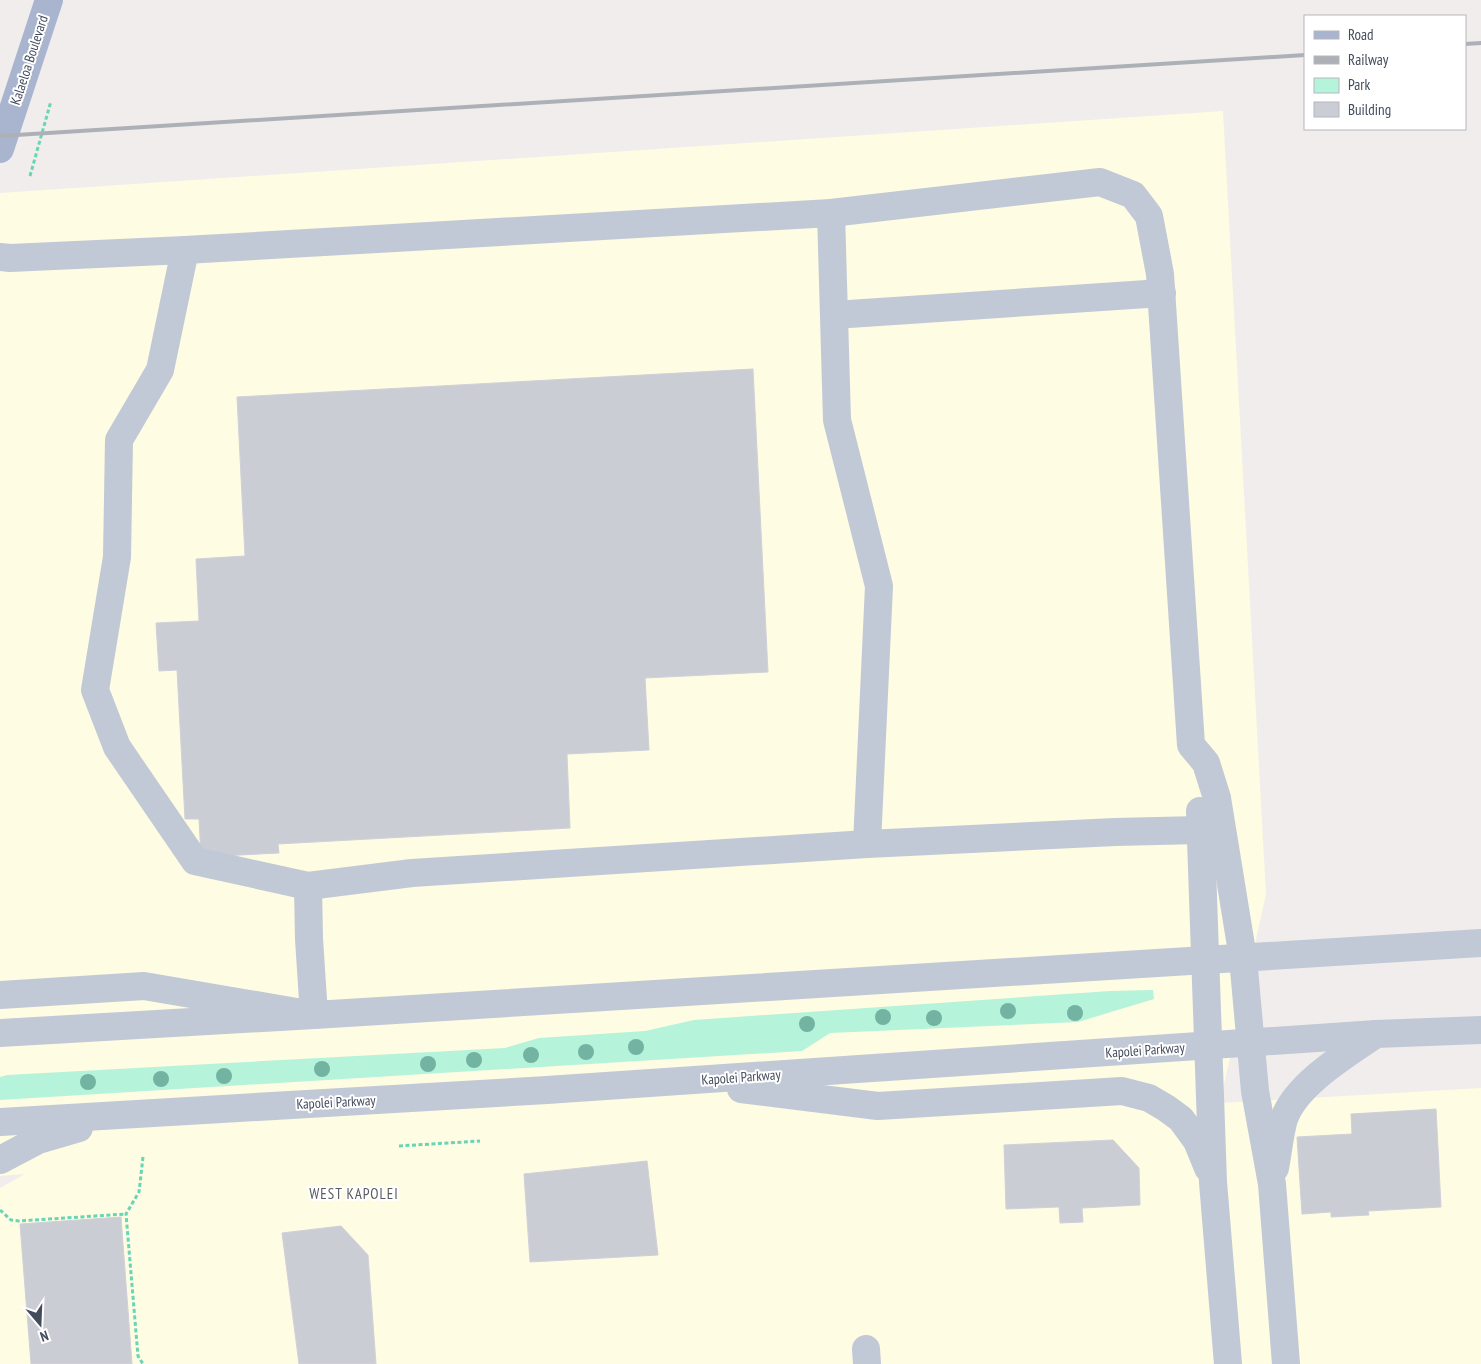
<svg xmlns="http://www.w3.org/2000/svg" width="1481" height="1364" font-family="'PT Sans Narrow',sans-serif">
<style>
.commercial{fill:#fefce2}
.green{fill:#b5f3db}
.building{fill:#cbcdd5;stroke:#d0d0d9}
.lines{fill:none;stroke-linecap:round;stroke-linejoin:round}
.path{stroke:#6ad4b7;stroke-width:3;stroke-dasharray:4 2.5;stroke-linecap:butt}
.minor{stroke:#c1c8d6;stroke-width:28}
.major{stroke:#a9b4cf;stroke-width:28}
.rail{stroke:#aeb0b8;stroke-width:4}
.tree{fill:#73b3a1}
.labels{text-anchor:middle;stroke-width:4;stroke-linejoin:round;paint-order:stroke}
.street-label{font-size:14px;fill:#434b5c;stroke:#fff}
.neighbourhood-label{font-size:15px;letter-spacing:1px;fill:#595b62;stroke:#fff}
</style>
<rect width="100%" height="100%" fill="#f0edec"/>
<path class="commercial" d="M1223,111L1266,894L1220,1103L1481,1088V1364H0V1188L25,1174L0,1176V193Z"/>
<path class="green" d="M1153,990L1154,999L1078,1022L830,1033L802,1051L0,1100V1077L7,1075L505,1048L539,1038L645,1031L694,1020L1110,991Z"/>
<g class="building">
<path d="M753,369L768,672L645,678L649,750L567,754L570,828L278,844L279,853L201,857L199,819H185L177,670L159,671L156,623L199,621L196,559L245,556L237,397Z"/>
<path d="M1436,1109L1441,1207L1368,1211L1369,1215L1331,1217V1212L1302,1214L1297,1137L1352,1134L1351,1114Z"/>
<path d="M1113,1140L1139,1168L1140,1205L1082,1208L1083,1222L1060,1223L1059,1207L1006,1209L1004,1145Z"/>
<path d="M647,1161L658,1255L530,1262L524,1174Z"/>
<path d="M121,1217L132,1364H31L20,1224Z"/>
<path d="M341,1226L368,1255L376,1364H299L282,1233Z"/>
</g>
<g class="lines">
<g class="path">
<path d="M30,176L51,101"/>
<path d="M399,1146L480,1141"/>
<path d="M143,1157L139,1192L126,1214L138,1356L143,1364"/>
<path d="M0,1210L11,1220L19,1221L126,1214"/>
</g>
<g class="minor">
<path d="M831,213L837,420L879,586L867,844"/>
<path d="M185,250L160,370L119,440L117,557L95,690L117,747L195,861L308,886L412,873L867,844L1115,832L1200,830"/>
<path d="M0,257L10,258L185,250L831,213L1100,182L1133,195L1149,216L1160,274L1191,745L1206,763L1217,798L1243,958L1255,1091L1272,1184L1286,1364"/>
<path d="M834,315L1162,293"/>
<path d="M1200,811L1213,1182L1228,1364"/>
<path d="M0,995L144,986L314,1015L309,939L308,886"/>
<path d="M0,1033L314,1015L1481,943"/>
<path d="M741,1089L878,1106L1122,1091L1149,1098L1166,1108L1181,1119L1197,1141L1208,1168"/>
<path d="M0,1122L547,1090L1376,1034L1481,1030"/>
<path d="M0,1160L38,1140L79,1128"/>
<path d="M1275,1168C1278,1153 1280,1132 1284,1119C1296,1084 1347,1054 1376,1034"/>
<path d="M866,1349L867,1364"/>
</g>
<path class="major" d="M0,149L49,0"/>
<g class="rail">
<path d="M1465,44L1481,43"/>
<path d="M0,136L1305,55"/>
</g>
</g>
<g class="tree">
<circle cx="1008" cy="1011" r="8"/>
<circle cx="1075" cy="1013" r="8"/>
<circle cx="883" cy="1017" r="8"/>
<circle cx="934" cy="1018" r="8"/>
<circle cx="807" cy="1024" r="8"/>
<circle cx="636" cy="1047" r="8"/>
<circle cx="586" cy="1052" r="8"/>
<circle cx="531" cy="1055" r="8"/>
<circle cx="474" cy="1060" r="8"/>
<circle cx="428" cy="1064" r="8"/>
<circle cx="322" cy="1069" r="8"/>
<circle cx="224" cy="1076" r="8"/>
<circle cx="161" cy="1079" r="8"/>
<circle cx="88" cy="1082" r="8"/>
</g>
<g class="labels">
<g class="street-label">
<text transform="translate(29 60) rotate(-72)" y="5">Kalaeloa Boulevard</text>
<text transform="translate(1145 1050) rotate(-4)" y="5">Kapolei Parkway</text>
<text transform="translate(741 1077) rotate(-4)" y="5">Kapolei Parkway</text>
<text transform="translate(336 1102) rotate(-3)" y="5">Kapolei Parkway</text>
</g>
<g class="neighbourhood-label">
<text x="354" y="1199">WEST KAPOLEI</text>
</g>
</g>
<rect x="1304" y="15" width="162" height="115" fill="#ffffff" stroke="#b4b7be"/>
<rect x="1314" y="31" width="25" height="8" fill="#a9b4cf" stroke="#b4b7be"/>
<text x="1348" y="40" font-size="15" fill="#434b5c">Road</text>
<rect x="1314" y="56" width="25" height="8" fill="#aeb0b8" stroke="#b4b7be"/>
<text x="1348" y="65" font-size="15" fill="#434b5c">Railway</text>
<rect x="1314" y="78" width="25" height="15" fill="#b5f3db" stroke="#b4b7be"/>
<text x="1348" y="90" font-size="15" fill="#434b5c">Park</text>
<rect x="1314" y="102" width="25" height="15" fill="#cbcdd5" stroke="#b4b7be"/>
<text x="1348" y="115" font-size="15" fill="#434b5c">Building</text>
<g transform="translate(40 1324) rotate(161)" stroke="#ffffff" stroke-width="4" paint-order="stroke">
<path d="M0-4L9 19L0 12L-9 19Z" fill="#434b5c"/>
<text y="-8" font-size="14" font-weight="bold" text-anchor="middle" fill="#434b5c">N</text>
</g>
</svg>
